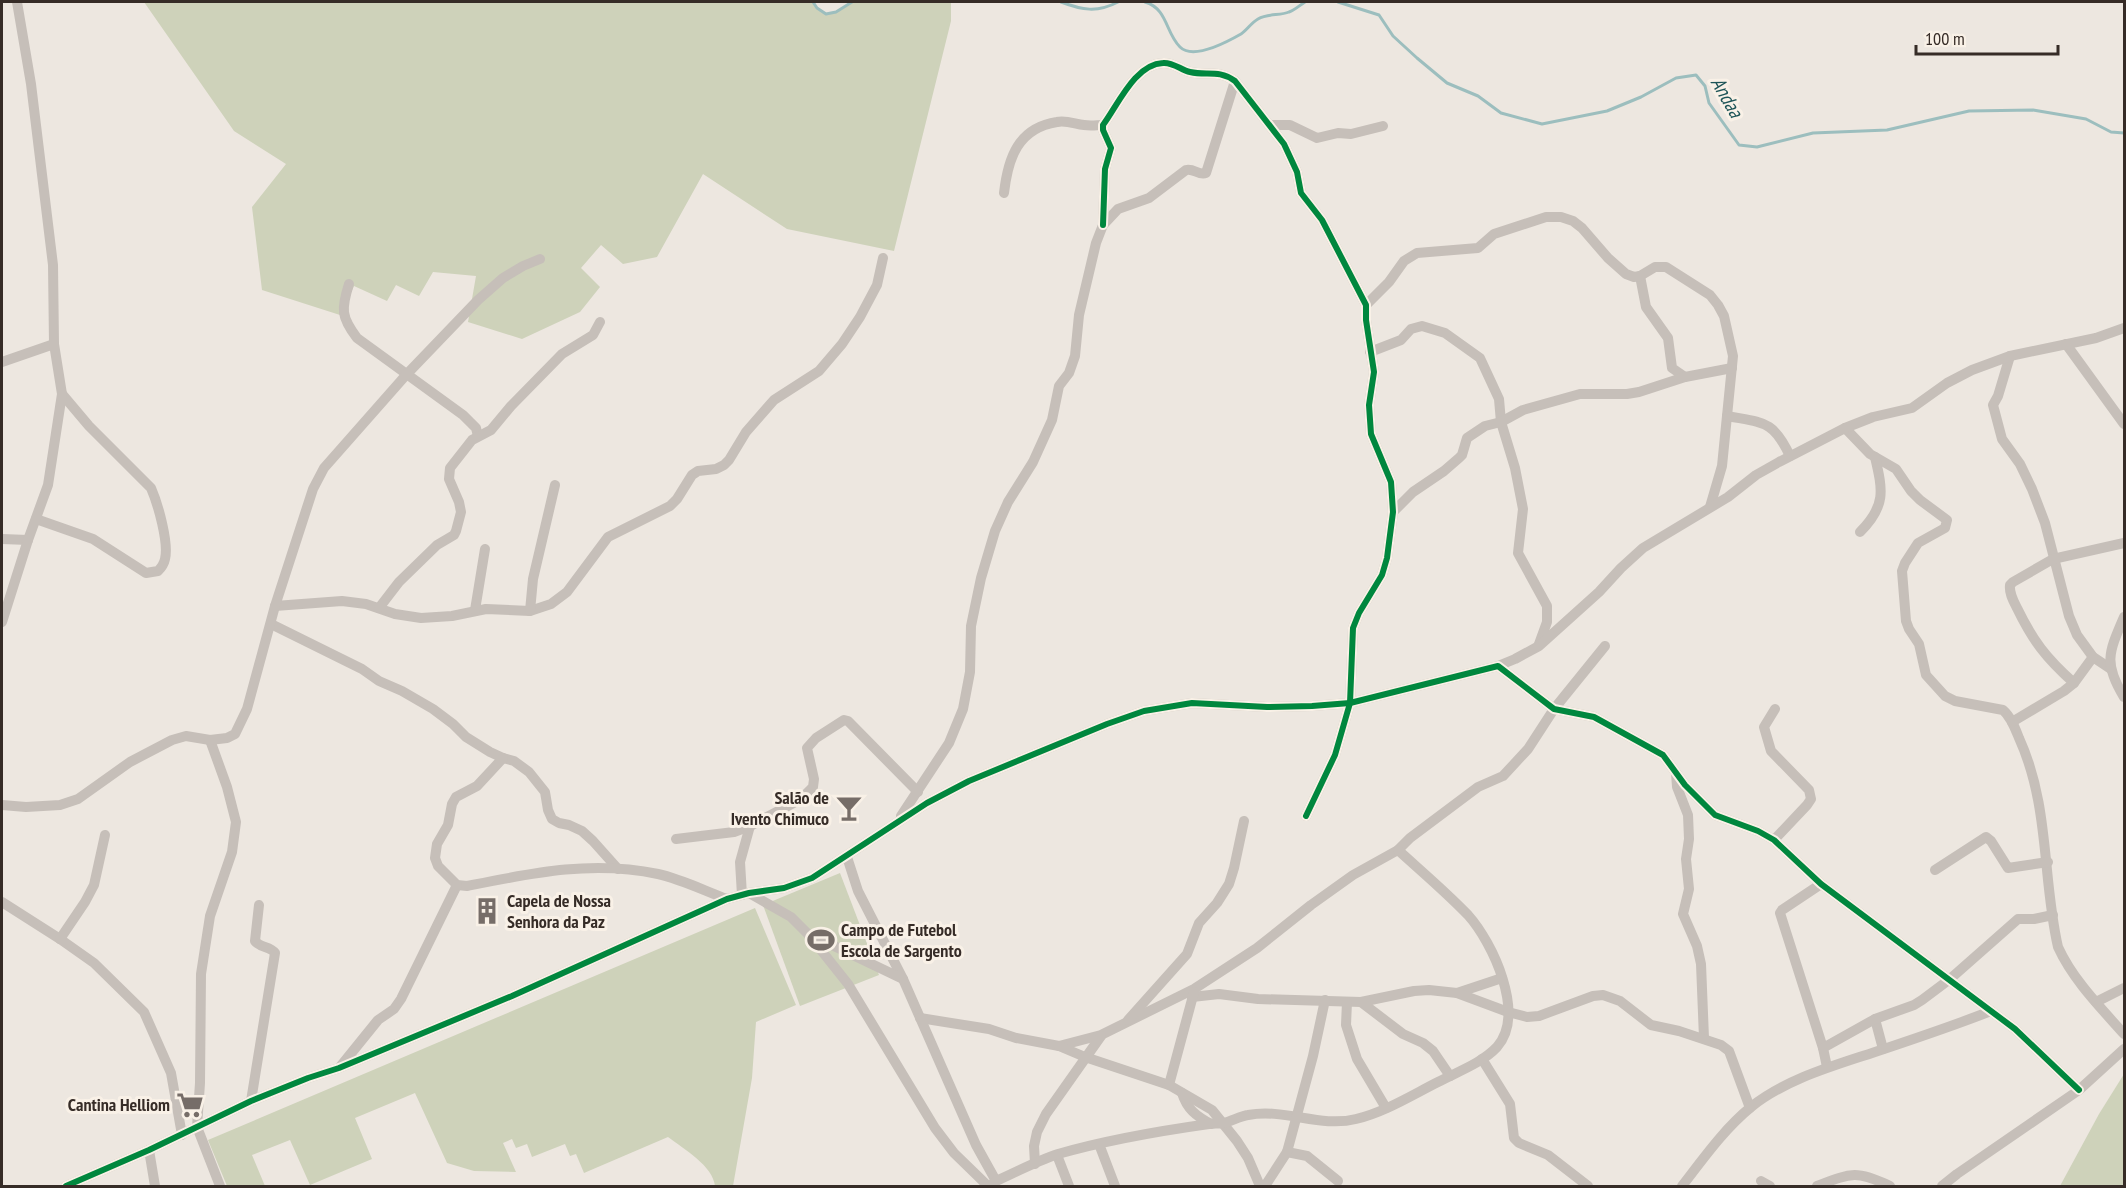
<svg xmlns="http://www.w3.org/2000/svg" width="2126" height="1188" font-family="'PT Sans Narrow',sans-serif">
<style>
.green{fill:#ced2ba}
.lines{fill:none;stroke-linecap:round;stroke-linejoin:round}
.stream{stroke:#9cbebe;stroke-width:3}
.street{stroke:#c6bfb9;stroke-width:10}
.cycleway-casing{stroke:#f9f1e7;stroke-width:10}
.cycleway{stroke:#00873e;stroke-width:6}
.labels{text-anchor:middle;stroke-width:6;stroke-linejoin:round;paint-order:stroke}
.poi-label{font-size:18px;font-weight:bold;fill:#362c27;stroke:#f9f1e7;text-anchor:end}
.water-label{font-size:20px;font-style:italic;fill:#1d5457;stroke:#f9f1e7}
</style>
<rect width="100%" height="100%" fill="#ede7e0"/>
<g class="green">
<path d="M144,2H813L817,8L826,14L836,12L852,2H951V21L894,251L787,229L703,174L657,257L623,264L601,245L581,268L600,287L580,312L522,339L468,322L476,276L433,272L419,296L396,285L387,301L354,286L340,315L262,290L252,207L286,164L234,131Z"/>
<path d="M840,873L879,975L800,1006L763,905Z"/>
<path d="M755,908L796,1005L756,1022L752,1078L733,1186H715C713,1166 684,1149 668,1137L584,1173L576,1154L570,1156L565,1144L532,1157L527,1144L516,1148L512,1139L503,1143L516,1172L474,1171L447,1163L415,1093L355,1118L372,1159L310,1185L290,1140L252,1155L265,1186H227L208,1140Z"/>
<path d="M2124,1074V1186H2060L2099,1114Z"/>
</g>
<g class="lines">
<g class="stream">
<path d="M813,2L817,8L826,14L836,12L852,2"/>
<path d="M1061,2C1082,10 1097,13 1118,2"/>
<path d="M1145,2C1168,9 1165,32 1180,47C1193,60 1227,42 1241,34C1247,30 1251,23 1258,19C1268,13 1280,16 1289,12C1295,10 1300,5 1305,2"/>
<path d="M1338,2L1379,15L1393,36L1417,58L1447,83L1478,96L1501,113L1542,124L1607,111L1641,97L1676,78L1696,75L1705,86L1709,103L1739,145L1757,147L1813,133L1887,130L1969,111L2033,110L2086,119L2111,132L2124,133"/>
</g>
<g class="street">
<path d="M1270,125H1290L1317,138L1338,133L1351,134L1383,126"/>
<path d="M1004,193C1008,158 1018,128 1057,122C1066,120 1075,124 1084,125C1091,126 1097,125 1103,125"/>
<path d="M1103,225L1105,169L1111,148L1103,130V125C1118,105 1135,64 1163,63C1173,62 1181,70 1190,72C1207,76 1218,69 1235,81L1284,144L1297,172L1301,193L1322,220L1366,305V320L1374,372L1369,405L1371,434L1391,482L1393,512L1387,558L1382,575L1359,613L1353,628L1350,703L1335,755L1306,816"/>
<path d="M1640,276L1646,307L1668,338L1672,368L1685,377"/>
<path d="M349,284C341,309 341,317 357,338L463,415L476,428L478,436"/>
<path d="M1366,305L1389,282L1404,261L1417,253L1478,248L1494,234L1546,217H1561L1573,221L1582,228L1608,258L1626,274L1634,277L1640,276L1655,267H1666L1710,295L1718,305L1724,316L1733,356L1722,466L1710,507"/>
<path d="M2066,344L2124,424"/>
<path d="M1370,352L1401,340L1411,329L1422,326L1445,333L1480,358L1499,399L1501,422L1515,468L1523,509L1518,553L1547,606V622L1539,644"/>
<path d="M2010,356L1998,396L1993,405L2002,439L2020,464L2032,489L2045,523L2069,616L2077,635L2093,657L2111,669"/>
<path d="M2,362L54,344"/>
<path d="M1727,416C1764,423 1773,420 1790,456"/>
<path d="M1845,428L1870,454L1896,469L1911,491L1920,500L1947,520L1945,528L1918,543L1905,563L1902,571L1906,621L1909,629L1919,644L1926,675L1945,696L1955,701L2003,710C2011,717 2015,728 2019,738C2050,806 2042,877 2058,947C2073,980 2101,1008 2124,1034"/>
<path d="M1393,512L1413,492L1444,471L1459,458L1462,455L1467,438L1485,426L1501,422L1523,410L1580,394H1627L1639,392L1685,377L1732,368"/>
<path d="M36,519L93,539L146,573L158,571C161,568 164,564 165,559C169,543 158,504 151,488L89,426L62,394"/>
<path d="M1860,532C1886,506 1883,491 1875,457"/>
<path d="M2,539L28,540"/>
<path d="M275,606L342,601L366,604L395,614L421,618L452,616L486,609L530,611L551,604L567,592L608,537L670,506L677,499L692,475L698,471L716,469L724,465L729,460L746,432L774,400L819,371L842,344L860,317L877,285L883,258"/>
<path d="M379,608L399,582L437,545L454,535L456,531L461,512L459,502L449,479L450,468L472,440L491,430L511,406L562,354L593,335L600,322"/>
<path d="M475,610L485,549"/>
<path d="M530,611L533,579L555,485"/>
<path d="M2124,617C2109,652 2103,663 2124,697"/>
<path d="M2,622L28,540L48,485L62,394L54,344L53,265L31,84L17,2"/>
<path d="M271,624L362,669L379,681L402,691L433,709L453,724L466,737L490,752L503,758L514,761L529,772L545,792L548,810L552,819L559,823L569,825L582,831L593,841L618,869"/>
<path d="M1498,666L1515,659L1539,646L1599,592L1621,568L1643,548L1728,497L1756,475L1779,462L1845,428L1873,417L1912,408L1947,383L1972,370L2010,356L2096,338L2124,328"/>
<path d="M2074,683C2046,658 2033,641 2017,608C2013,600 2009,593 2010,585L2013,582L2053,559L2124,543"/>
<path d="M2012,722L2064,691L2074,683L2093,657"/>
<path d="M210,740L227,787L236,822L232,852L210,916L201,974L200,1083L197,1127L220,1186"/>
<path d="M503,758L477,786L456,797L452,804L448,825L437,844L435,858L438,866L457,885L467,886C532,873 592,860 658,874C681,879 705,891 727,899"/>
<path d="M1676,773L1677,787L1688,815L1689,839L1686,859L1689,889L1683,914L1697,946L1701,964L1704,1038"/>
<path d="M2,805L26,807L60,805L78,799L130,762L172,740L186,736L210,740L227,738L235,734L247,709L275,606L313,489L324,468L406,375L478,300L503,278L523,266L540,259"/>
<path d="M901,816L949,743L963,709L970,672L971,626L981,578L995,531L1008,502L1033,462L1052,420L1059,386L1069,373L1075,356L1079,315L1096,243L1103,225L1118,209L1149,198L1186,170C1194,168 1199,176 1206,173L1235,81"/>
<path d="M676,839L734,832L750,826L801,799L813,787L814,779L807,748L816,738L844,720L848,721L918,792"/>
<path d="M1774,840L1807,805L1811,799L1809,790L1771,751L1764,727L1775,709"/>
<path d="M847,857L858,891L903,979L976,1145L996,1181"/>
<path d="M1935,870L1986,837L1991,841L2008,868L2048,862"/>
<path d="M1821,884L1782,910L1780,913L1823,1048"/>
<path d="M749,893L791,917L809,935L848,984L935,1128L954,1153L988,1186"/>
<path d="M742,895L740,862L750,826"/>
<path d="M2,902L60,939L94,963L144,1012L171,1073L182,1135"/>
<path d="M811,935L903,979"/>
<path d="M60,939L85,902L94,885L105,835"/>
<path d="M1457,993L1502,978"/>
<path d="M1192,997L1219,994L1258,999L1361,1002L1414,991L1429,990L1457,993L1508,1012L1527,1017L1539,1016L1593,996L1603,995L1620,1001L1651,1025L1679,1031L1721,1045L1729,1051L1750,1108"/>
<path d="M1347,1002L1346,1025L1357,1059L1386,1108"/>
<path d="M1361,1002L1403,1034L1423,1043L1433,1051L1450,1076"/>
<path d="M2096,1002L2124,988"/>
<path d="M920,1018L989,1029L1016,1038L1059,1046L1101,1035L1194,989L1257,948L1311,905L1353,875L1398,850L1410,838L1478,787L1503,776L1528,749L1554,709L1605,646"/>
<path d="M1875,1019L1883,1049"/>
<path d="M1128,1020L1187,954L1199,923L1217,903L1229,884L1234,868L1244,821"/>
<path d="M1059,1046L1085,1057L1169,1085L1212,1110L1237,1141L1248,1158L1260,1186"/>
<path d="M1482,1059L1510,1104L1514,1138L1519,1143L1548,1155L1588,1186"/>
<path d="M340,1067L378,1020L394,1009L401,999L457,885"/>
<path d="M1827,1067L1823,1048L1875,1019L1914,1005L1922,1000L1950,979L2018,919H2034L2053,915"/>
<path d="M1169,1085L1194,992"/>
<path d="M1182,1093C1187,1109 1196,1116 1211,1124"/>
<path d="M251,1101L275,953C270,946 260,948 255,941L259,905"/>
<path d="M1099,1144L1115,1186"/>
<path d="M149,1150L155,1186"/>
<path d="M1287,1152L1307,1156L1338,1181"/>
<path d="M1057,1155L1069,1186"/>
<path d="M1035,1164L1034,1146L1037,1132L1046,1114L1101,1036"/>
<path d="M1761,1181L1770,1186"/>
<path d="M66,1186L149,1150L251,1101L308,1078L339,1068L512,996L727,899L749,893L784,888L812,878L927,803L969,781L1107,724L1144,711L1192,703L1267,707L1312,706L1350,703L1498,666L1554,709L1594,717L1663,755L1685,785L1715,815L1758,831L1774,840L1821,884L2015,1029L2079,1090"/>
<path d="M990,1186L996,1181C1016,1172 1037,1161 1058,1154C1107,1140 1159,1131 1209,1124C1214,1123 1218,1124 1223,1123C1232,1121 1240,1116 1248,1115C1285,1108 1320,1128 1356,1119C1385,1112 1412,1095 1438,1082C1457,1072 1482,1063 1497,1047C1526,1014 1493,943 1468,915C1446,892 1421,871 1398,850"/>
<path d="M1265,1186L1287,1152L1313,1056L1325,1000"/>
<path d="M1682,1186C1703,1159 1724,1129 1751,1107C1786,1079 1833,1066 1875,1052C1914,1039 1953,1026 1991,1011"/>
<path d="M1817,1186C1851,1173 1856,1170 1890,1186"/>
<path d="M1942,1186L1957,1174L2079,1090L2124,1049"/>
</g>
<defs>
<g id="cycleway">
<path d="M1103,225L1105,169L1111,148L1103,130V125C1118,105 1135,64 1163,63C1173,62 1181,70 1190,72C1207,76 1218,69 1235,81L1284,144L1297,172L1301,193L1322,220L1366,305V320L1374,372L1369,405L1371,434L1391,482L1393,512L1387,558L1382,575L1359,613L1353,628L1350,703L1335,755L1306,816"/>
<path d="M66,1186L149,1150L251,1101L308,1078L339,1068L512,996L727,899L749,893L784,888L812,878L927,803L969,781L1107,724L1144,711L1192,703L1267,707L1312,706L1350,703L1498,666L1554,709L1594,717L1663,755L1685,785L1715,815L1758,831L1774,840L1821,884L2015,1029L2079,1090"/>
</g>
</defs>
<use href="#cycleway" class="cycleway-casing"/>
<use href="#cycleway" class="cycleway"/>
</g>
<defs>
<symbol id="bar-bare" viewBox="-9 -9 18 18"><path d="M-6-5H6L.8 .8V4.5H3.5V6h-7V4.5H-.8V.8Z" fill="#766d68" stroke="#f9f1e7" stroke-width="2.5" paint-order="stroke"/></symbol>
<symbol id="building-bare" viewBox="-9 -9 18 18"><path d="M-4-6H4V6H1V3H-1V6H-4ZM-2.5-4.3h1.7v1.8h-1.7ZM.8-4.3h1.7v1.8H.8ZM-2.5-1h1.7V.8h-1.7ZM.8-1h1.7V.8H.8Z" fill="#766d68" stroke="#f9f1e7" stroke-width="2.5" paint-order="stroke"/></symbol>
<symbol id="stadium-bare" viewBox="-9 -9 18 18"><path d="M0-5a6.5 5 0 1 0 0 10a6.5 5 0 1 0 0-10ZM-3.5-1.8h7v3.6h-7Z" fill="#766d68" stroke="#f9f1e7" stroke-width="2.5" paint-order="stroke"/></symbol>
<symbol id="supermarket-bare" viewBox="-9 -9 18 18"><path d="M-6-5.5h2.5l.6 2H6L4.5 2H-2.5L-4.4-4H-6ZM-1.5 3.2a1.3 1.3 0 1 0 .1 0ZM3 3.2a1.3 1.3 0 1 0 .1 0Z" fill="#766d68" stroke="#f9f1e7" stroke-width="2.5" paint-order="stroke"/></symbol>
</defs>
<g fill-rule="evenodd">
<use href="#bar-bare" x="830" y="789" width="38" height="38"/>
<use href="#building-bare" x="468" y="892" width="38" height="38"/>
<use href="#stadium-bare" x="802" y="921" width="38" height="38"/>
<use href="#supermarket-bare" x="171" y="1086" width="38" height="38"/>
</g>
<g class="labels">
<g class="poi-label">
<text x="829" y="804">Salão de<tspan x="829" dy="21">Ivento Chimuco</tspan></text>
<text x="507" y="907" text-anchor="start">Capela de Nossa<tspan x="507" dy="21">Senhora da Paz</tspan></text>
<text x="841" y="936" text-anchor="start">Campo de Futebol<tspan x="841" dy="21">Escola de Sargento</tspan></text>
<text x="170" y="1111">Cantina Helliom</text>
</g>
<g class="water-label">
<text transform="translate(1727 97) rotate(60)" y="7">Andaa</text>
</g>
</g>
<rect width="2126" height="1188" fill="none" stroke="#362c27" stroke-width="6"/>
<path d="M1916 45v9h142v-9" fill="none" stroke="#362c27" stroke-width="3"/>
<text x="1925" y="45" font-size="18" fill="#362c27" stroke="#f9f1e7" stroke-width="4.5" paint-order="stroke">100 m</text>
</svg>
